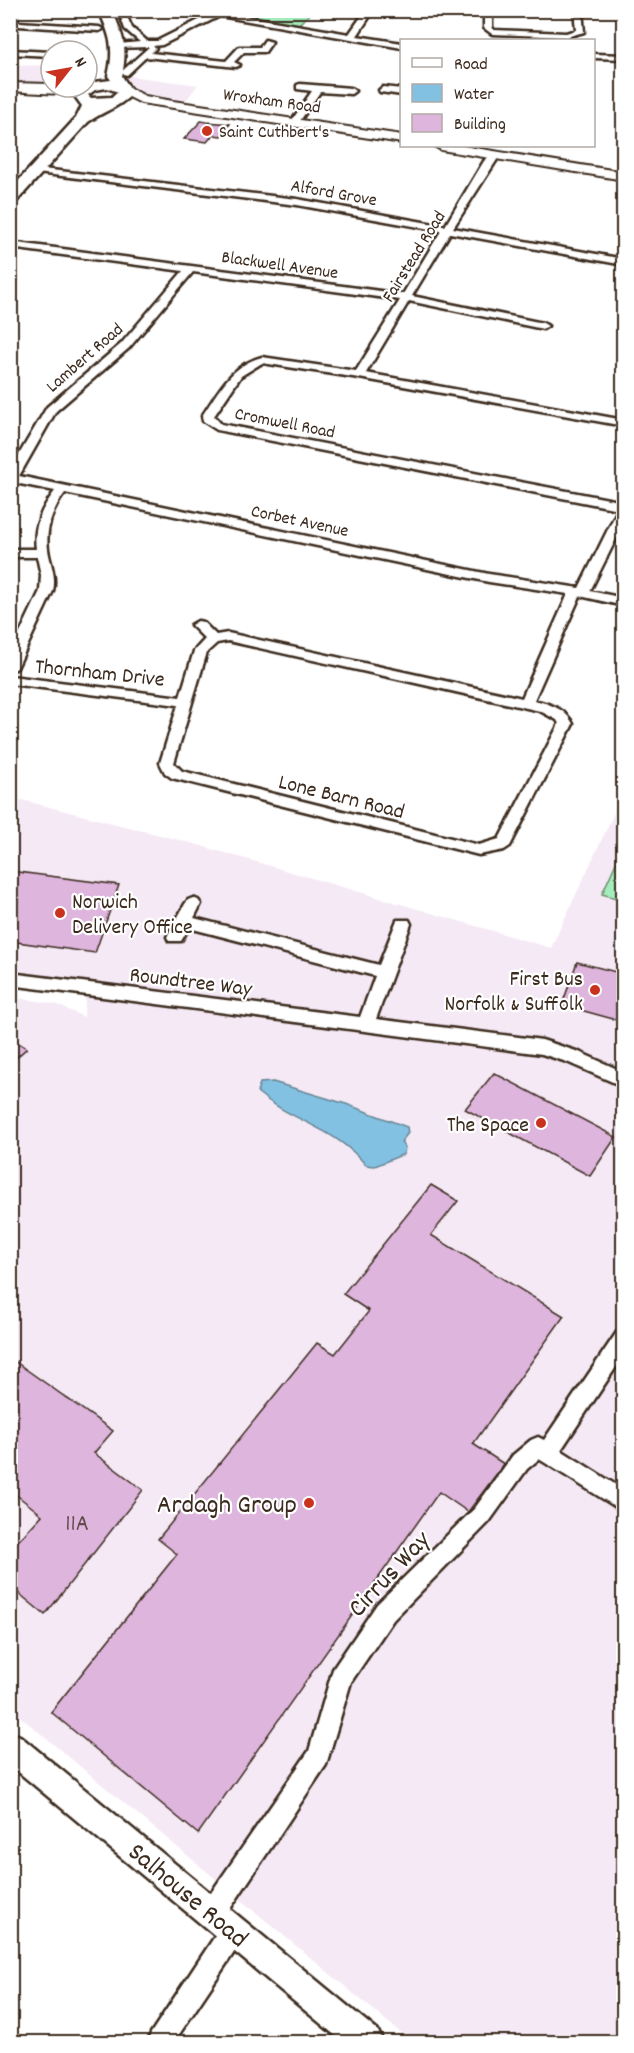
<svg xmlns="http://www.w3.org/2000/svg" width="634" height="2053" font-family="Dekko,sans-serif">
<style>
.built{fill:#f5e9f5}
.green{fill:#a3edbc;stroke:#6f8c6d;stroke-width:1.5}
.water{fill:#83c1e3;stroke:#668594;stroke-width:1.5}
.building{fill:#deb5dd;stroke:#3b2a1e;stroke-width:1.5}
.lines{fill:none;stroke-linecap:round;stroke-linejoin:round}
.minor-casing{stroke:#3b2a1e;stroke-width:5}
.tertiary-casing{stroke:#3b2a1e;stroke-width:5}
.primary-casing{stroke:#3b2a1e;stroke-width:4}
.trunk-casing{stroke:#3b2a1e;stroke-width:5}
.minor{fill:#fff;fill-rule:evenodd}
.tertiary{fill:#fff;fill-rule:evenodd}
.primary{fill:#fff;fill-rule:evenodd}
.trunk{fill:#fff;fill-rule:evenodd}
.poi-dot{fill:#c8321e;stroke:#fff;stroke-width:2}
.labels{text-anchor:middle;stroke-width:4.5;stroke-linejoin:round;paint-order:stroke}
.far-street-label{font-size:18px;fill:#3b2a1e;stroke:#fff}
.far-poi-label{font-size:18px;fill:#3b2a1e;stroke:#fff;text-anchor:start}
.street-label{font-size:22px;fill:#3b2a1e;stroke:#fff}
.poi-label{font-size:22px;fill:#3b2a1e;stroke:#fff;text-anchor:end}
.near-number-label{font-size:24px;fill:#644d4e}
.near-poi-label{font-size:27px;fill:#3b2a1e;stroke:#fff;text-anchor:end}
.near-street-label{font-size:27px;fill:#3b2a1e;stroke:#fff}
</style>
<rect width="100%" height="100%" fill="#fff"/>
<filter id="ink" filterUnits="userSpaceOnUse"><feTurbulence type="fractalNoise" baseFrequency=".0167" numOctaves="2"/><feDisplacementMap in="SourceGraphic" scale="12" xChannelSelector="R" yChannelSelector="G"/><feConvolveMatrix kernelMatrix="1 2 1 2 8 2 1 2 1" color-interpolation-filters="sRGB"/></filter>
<g filter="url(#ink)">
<g class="built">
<path d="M51,61V87L63,89L11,85L10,66L48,65Z"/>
<path d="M121,75L198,85L184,103L145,97Z"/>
<path d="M623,794V2042H412L11,1709V997L55,1004L84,1017L86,983L11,976L10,797L191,843L551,948Z"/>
</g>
<g class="green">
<path d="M234,11H314L295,27L226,15Z"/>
<path d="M623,847L624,900H623L602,894Z"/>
</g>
<path class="water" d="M273,1082L346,1104L407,1127L408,1133L401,1142L405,1147L404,1154L375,1166L366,1165C333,1126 294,1123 257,1092L260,1083Z"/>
<g class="building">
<path d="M201,121L207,122L230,124L221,136L213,135L207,142L184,139Z"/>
<path d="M10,871L119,885L95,953L10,941Z"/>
<path d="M577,962L624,974V1022L562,1005Z"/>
<path d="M10,1038L27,1048L10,1063Z"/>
<path d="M494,1073L616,1137L590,1176L465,1109Z"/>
<path d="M431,1185L458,1201L431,1235L564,1316L473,1444L504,1464L468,1512L439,1492L198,1834L51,1712L177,1554L158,1539L317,1343L335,1354L369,1311L343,1294Z"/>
<path d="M10,1358L113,1431L94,1453L143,1490L45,1615L10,1586V1550L42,1515L10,1490Z"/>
</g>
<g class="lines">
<defs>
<g id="minor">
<path d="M10,10H13L19,22L99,27L103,29L99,31L18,26L10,24Z"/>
<path d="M219,10H230L226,13L349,34L366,10H374L357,36L402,43V48L220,16L162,45L153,46L156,48L151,53L226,61L239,47H260L265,40L272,42L265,52H244L234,62L240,65L236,67L146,57L127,75L120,73L149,47L116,48V44H119L140,42L125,29L119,12H125L132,28L147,41H157Z"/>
<path d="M484,10H492V27L494,30L566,33L576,30L574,10H582L584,32L566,37L492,34L484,28Z"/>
<path d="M64,47H67L71,49L62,51Z"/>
<path d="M10,50L51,52V56L10,54Z"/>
<path d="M594,54L624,55V59L594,58Z"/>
<path d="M300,84L351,88L355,91L351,94L320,92L297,125L294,126L290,123L312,91L297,89V85Z"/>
<path d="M383,87L402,89V95L380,92L379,90Z"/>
<path d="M495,152L500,155L453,228L624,259V265L450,233L412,296L543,323L548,326L543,329L409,301L366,373L624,420V426L359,378L262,363L241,376L214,416L221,424L624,502V523L590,591L624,598V606L580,596L534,700C550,704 566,709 573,724L510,846L504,850L479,855L172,778L165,773L160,763L178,705L10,684L11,676L180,697L194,651L205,639L191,625L198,621L203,622L216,635L228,633L522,698L568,594L489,582L65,493C51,511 44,532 49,555C52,568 56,578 53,591L17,668L10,672V654L40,591L41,575L37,557H10V549H36C33,527 41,509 55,491L10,482V470L47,407L121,344L183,271L10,248V242L403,294L441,231L297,205L37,173L32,170L34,168L297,199L445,226L484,161ZM193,272L400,300L356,371L262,357C231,365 219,391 202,416L203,421L217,430L618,509L579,588L489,574L19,476L56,411L129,348ZM228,641L540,711L557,720L559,724L499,839L479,845L182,771L174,763L207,652L217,643Z"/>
<path d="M193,898L198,900L201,904L194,918L379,965L397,920H409L411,924L376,1019L542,1040L579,1052L624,1072V1087L567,1062L542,1054L10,985V973L360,1017L375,976L189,928L181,941H169L167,937L185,904L188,900Z"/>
<path d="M624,1330V1355L561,1450L624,1490V1512L539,1459L527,1469L489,1522L393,1620L351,1682L326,1765L222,1921L213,1924L204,1921L201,1912L204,1903L309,1751L333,1669L377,1604L475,1508L513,1455L531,1440L538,1437L544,1440L617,1332Z"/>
<path d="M234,1918L243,1921L246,1930L243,1939L174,2042H148L151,2033L225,1921Z"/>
</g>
<path id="tertiary" d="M10,1732L20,1736L378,2031L383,2042H343L10,1765Z"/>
<g id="primary">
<path d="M10,83L51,84V87H87V83L94,87C81,98 29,92 10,91Z"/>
<path d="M124,85L145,96L173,101L402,135V143L141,103L119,92L117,89L119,86Z"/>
<path d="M434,146H463L624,172V180L441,150Z"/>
</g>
<path id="trunk" d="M99,10H112C123,36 128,47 122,76L133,93C122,106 102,112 88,122L15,203L10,205V190L76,118L82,106L74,95L79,87H87V83L111,80L108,76C115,48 110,36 99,10ZM107,88L118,92L112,97L91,98L88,95L95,90Z"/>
</defs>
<use href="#minor" class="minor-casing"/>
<use href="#tertiary" class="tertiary-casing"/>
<use href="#primary" class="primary-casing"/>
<use href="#trunk" class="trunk-casing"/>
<use href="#minor" class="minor"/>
<use href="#tertiary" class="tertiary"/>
<use href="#primary" class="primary"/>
<use href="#trunk" class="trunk"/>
</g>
</g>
<g class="poi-dot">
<circle cx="207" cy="131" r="6"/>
<circle cx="60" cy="913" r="6"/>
<circle cx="595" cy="990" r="6"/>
<circle cx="541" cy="1123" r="6"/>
<circle cx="309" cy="1503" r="6"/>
</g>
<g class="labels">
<g class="far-street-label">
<text transform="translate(272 100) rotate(8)" y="6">Wroxham Road</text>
<text transform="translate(334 192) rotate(10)" y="6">Alford Grove</text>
<text transform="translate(413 256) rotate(-58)" y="6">Fairstead Road</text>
<text transform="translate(280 264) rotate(8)" y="6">Blackwell Avenue</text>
<text transform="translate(84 357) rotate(-41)" y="6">Lambert Road</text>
<text transform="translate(285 422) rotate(11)" y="6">Cromwell Road</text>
<text transform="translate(300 520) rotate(12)" y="6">Corbet Avenue</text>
</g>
<g class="far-poi-label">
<text x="219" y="137">Saint Cuthbert's</text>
</g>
<g class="street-label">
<text transform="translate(100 671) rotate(6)" y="8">Thornham Drive</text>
<text transform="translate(342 795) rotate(14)" y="8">Lone Barn Road</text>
<text transform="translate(191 980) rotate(7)" y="8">Roundtree Way</text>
</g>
<g class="poi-label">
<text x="72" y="908" text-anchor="start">Norwich<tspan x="72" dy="25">Delivery Office</tspan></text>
<text x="583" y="985">First Bus<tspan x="583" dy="25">Norfolk &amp; Suffolk</tspan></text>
<text x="529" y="1131">The Space</text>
</g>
<g class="near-number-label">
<text x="77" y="1530">11A</text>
</g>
<g class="near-poi-label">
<text x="297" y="1512">Ardagh Group</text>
</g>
<g class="near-street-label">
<text transform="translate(388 1573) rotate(-47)" y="9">Cirrus Way</text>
<text transform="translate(189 1894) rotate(40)" y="9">Salhouse Road</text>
</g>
</g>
<rect width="634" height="2053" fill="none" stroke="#fff" stroke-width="36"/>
<rect x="18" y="18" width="598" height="2017" fill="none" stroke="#3b2a1e" stroke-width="2" filter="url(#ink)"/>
<rect x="400" y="39" width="195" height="108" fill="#ffffff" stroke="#b1aaa5" stroke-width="1.5"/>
<rect x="412" y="58" width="30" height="9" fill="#ffffff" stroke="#b1aaa5" stroke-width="1.5"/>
<text x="454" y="69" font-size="18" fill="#3b2a1e">Road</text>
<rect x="412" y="84" width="30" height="18" fill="#83c1e3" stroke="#b1aaa5" stroke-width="1.5"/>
<text x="454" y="99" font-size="18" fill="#3b2a1e">Water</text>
<rect x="412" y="114" width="30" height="18" fill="#deb5dd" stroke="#b1aaa5" stroke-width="1.5"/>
<text x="454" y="129" font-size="18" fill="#3b2a1e">Building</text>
<g transform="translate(69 69) rotate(59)"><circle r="28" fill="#ffffff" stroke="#b1aaa5" stroke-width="1.5"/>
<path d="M0-4.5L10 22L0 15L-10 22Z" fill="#c8321e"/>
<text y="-9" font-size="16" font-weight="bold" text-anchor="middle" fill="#3b2a1e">N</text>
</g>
</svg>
